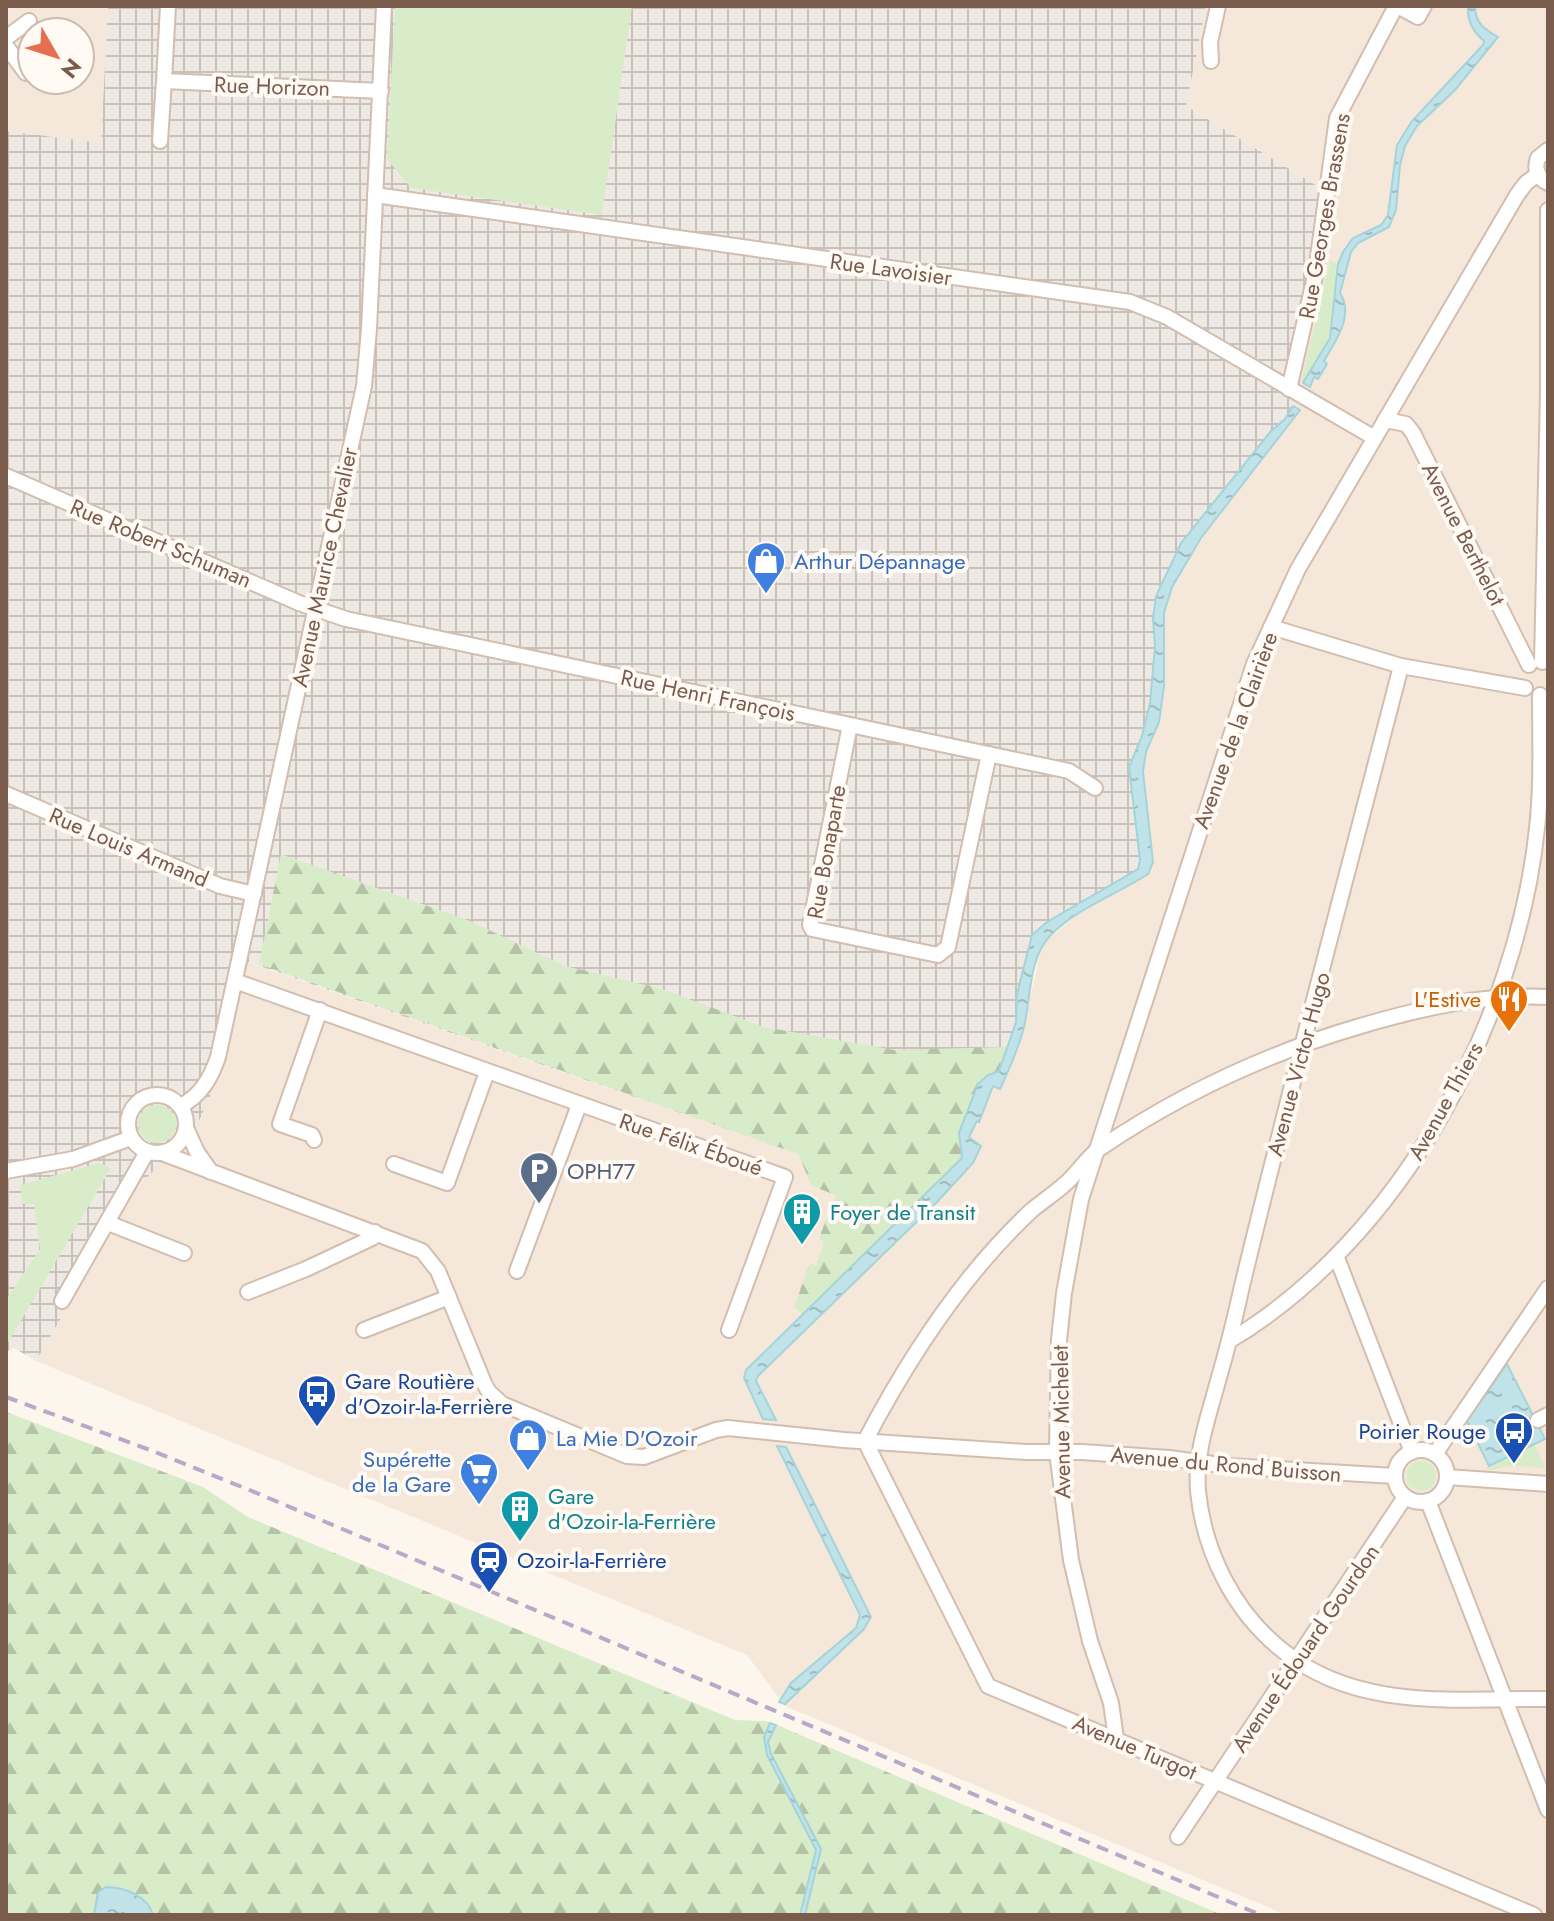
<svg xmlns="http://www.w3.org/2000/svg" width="1554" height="1921" font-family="Jost,sans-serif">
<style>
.residential{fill:#f5e8da;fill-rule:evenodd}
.industrial{fill:url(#industrial-grid)}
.grass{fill:#d8ecc9}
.forest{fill:url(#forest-firs)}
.water{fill:url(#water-ripples);stroke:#a5d3da;stroke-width:2}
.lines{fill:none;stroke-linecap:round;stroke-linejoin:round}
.minor-casing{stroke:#d1beb0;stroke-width:18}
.minor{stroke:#fff;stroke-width:14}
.rail{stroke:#b9a8c9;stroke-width:4;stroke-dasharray:12 8;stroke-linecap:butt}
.labels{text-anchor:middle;stroke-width:8;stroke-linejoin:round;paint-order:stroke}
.street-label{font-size:22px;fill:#7a5c4d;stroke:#fffaf3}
.shop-label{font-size:22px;fill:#366cbe;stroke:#fffaf3;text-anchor:start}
.food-label{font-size:22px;fill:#c56008;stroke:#fffaf3;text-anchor:end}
.service-label{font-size:22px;fill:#4e5e75;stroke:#fffaf3;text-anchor:start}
.culture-label{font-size:22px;fill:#0d838f;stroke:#fffaf3;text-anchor:start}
.transit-label{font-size:22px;fill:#164399;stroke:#fffaf3;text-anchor:start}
</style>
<defs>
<pattern id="industrial-grid" width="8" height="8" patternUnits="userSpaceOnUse" patternTransform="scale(2)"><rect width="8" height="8" fill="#efe9e4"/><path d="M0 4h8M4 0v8" fill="none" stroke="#c7c0bb"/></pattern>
<pattern id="forest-firs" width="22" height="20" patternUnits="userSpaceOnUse" patternTransform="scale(2)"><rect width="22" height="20" fill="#d8ecc9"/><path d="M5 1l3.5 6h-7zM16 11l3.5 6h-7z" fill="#b4c2a5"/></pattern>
<pattern id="water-ripples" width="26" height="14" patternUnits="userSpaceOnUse" patternTransform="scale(2)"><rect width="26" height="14" fill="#bfe3e8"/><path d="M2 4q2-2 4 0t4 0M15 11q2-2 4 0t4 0" fill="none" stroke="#a0bbbe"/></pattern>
</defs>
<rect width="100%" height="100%" fill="#fdf6ec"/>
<g class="residential">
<path d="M6,6H108L101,144L6,131ZM32,32H80V80H32Z"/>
<path d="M1206,6H1548V1915H1287L785,1706L747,1655L36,1361L137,1187L195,1129L226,1060L247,962L798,1154L812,1186L836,1194L820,1238L825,1240L816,1265L811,1263L794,1307L809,1326L915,1224L973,1163L968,1137L980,1121L993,1086L1009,1070L1023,1030L1040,953L1047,940L1081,912L1148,873L1153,862L1143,771L1146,752L1159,722L1164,686V613L1172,587L1201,538L1300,410L1293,406L1287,375L1311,258L1319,187L1186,106Z"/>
</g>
<path class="industrial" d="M108,6H1206L1186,106L1319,187L1311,258L1287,375L1293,406L1284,419L1271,431L1181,543L1153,623L1155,647L1150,703L1142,736L1129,767L1140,865L1138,869L1047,922L1032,935L1017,994L1016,1022L979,1122L977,1121L968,1137L962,1158L802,1315L794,1307L810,1263L816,1265L825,1241L819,1238L836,1195L812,1186L798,1154L248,962L226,1060L195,1130L137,1187L36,1361L14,1348L6,1352V131L101,143Z"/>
<g class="grass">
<path d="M395,6H632L602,215L411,188L387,159Z"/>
<path d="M1330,261L1338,264L1330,338L1303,383L1301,382Z"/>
<circle cx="157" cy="1124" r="19"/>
<path d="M99,1163L110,1167L108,1173L6,1346V1300L40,1249L34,1204H22L20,1185Z"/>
<path d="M1534,1444L1546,1468L1510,1466L1492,1470L1484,1469Z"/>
<circle cx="1421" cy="1476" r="15"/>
</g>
<g class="forest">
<path d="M281,854L470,921L565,966L662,989L764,1027L894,1050L1006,1047L999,1071L988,1075L959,1133L962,1158L802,1315L794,1307L810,1263L816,1265L825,1241L819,1238L836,1195L812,1186L798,1154L259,964Z"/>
<path d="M6,1412L203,1487L248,1517L735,1720L765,1721L777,1725L1222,1915H6Z"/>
</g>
<g class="water">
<path d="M1468,6H1475C1475,23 1484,29 1498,37L1455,90L1417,126L1405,146L1400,165L1396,210L1389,227L1358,243L1351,252L1340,293C1355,316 1334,343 1324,361L1327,364L1318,379L1314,377L1310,387L1303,383L1330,338L1338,264L1343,252L1353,238L1381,225L1388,215L1397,145L1412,121L1483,45L1484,41C1473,32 1467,21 1468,6Z"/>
<path d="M1293,406L1300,410L1201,538L1172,587L1164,613V686L1159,722L1146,752L1143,771L1153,862L1148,874C1116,895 1076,908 1049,937C1028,960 1031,1002 1023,1031C1017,1051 1009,1070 1000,1089L993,1086L979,1122L977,1121L969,1137L981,1146L973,1163L938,1201L758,1376L756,1381L776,1420L763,1419L744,1378L746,1370L962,1158L959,1133L978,1084L988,1075L999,1071L1016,1022L1017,994L1032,935L1047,922L1138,869L1140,860L1129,767L1142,736L1150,703L1155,647L1153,618L1156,596L1181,543L1271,431L1285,419Z"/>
<path d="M1507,1364L1545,1439L1489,1466L1467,1421Z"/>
<path d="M777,1446L786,1447L871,1617L864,1629L785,1704L779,1702L791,1683L856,1628L860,1615Z"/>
<path d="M770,1723L776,1725L768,1742L771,1754L821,1849L805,1915H800L816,1850L767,1755L764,1737Z"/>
<path d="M106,1887C124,1887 148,1896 153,1915H94L98,1892Z"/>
</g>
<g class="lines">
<defs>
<g id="minor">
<path d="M168,6L164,81L381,91"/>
<path d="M1398,6L1418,17L1424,6"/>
<path d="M6,38L29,21"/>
<path d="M6,46L26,73L32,70"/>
<path d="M1211,61L1210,42L1218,6"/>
<path d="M160,141L164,81"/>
<path d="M1548,150L1538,158C1534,169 1537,178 1548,183"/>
<path d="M375,195L1130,302L1167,317L1373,437"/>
<path d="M1289,389L1316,272L1337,118L1396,6"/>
<path d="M1385,420L1406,424L1413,433L1529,665"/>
<path d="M6,476L299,603L346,619L1069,771L1095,788"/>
<path d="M1271,627L1401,666L1525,688"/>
<path d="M1542,662L1548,392V210"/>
<path d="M1401,666C1348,872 1292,1078 1242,1286C1235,1318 1227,1350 1218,1381C1208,1418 1195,1453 1198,1491C1204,1552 1234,1612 1282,1650C1358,1712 1457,1698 1548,1699"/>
<path d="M850,725L810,925L812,929L938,955L948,947L989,754"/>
<path d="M6,794L220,886L254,894"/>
<path d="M235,981L785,1177L729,1330"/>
<circle cx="157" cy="1124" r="29"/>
<path d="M181,1106C201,1095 211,1078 218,1057L364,386L369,329L384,6"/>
<path d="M186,1128L197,1152L211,1172"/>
<path d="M314,1140L312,1135L280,1124L320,1010"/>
<path d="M162,1153L422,1251L438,1271L484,1383L489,1392L502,1404L627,1456L644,1457L716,1430L728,1428L844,1440L1026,1452H1082L1169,1458L1228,1466L1395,1476"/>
<path d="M394,1164L447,1183L487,1072"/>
<path d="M6,1171L73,1159L131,1138"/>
<path d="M108,1223L184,1253"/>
<path d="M1337,1258L1412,1452"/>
<path d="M517,1271L579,1105"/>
<path d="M248,1292L306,1269L372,1238L375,1232"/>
<path d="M62,1301L147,1152"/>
<path d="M364,1330L449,1297"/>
<path d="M1229,1341C1399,1240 1517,1022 1537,828C1542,784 1540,739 1540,695"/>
<path d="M1538,1420L1548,1415"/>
<path d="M865,1441L988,1686L1534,1915"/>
<path d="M865,1441C909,1357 962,1275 1032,1210C1043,1201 1055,1193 1065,1184C1078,1173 1086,1158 1099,1149C1177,1096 1266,1054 1357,1027C1418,1009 1484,993 1548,997"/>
<circle cx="1421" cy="1476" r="26"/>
<path d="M1435,1454L1548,1288"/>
<path d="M1447,1477L1548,1484"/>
<path d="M1428,1501L1548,1810"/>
<path d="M1116,1738L1111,1703L1090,1641L1071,1560L1057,1452L1059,1340L1064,1293L1081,1199L1254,664L1298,569L1517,195L1526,183L1538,174"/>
<path d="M1178,1837L1405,1497"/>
</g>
</defs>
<use href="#minor" class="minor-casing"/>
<use href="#minor" class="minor"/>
<path class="rail" d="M6,1397L150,1450L247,1489L1261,1915"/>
</g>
<defs>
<symbol id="shop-pin" viewBox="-11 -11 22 30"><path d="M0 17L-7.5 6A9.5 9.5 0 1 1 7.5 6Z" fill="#3f7fe0" stroke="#fffaf3"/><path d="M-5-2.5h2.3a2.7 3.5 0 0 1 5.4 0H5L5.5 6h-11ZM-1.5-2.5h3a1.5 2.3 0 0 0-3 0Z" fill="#fff"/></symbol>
<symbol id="restaurant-pin" viewBox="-11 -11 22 30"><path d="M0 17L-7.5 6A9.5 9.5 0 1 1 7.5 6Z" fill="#e8710a" stroke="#fffaf3"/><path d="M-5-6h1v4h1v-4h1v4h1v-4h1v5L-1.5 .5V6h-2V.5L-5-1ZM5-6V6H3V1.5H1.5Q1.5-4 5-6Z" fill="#fff"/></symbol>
<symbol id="parking-pin" viewBox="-11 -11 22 30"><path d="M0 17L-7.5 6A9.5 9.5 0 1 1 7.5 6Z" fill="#5c6f8a" stroke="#fffaf3"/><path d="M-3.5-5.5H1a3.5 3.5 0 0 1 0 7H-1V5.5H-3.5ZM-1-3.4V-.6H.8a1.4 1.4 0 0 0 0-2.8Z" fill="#fff"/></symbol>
<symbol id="building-pin" viewBox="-11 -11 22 30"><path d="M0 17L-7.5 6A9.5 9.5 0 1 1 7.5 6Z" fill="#0f9aa8" stroke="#fffaf3"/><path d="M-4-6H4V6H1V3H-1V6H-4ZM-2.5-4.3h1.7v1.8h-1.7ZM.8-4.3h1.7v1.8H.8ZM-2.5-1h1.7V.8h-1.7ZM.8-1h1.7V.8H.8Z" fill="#fff"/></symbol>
<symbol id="bus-pin" viewBox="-11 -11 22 30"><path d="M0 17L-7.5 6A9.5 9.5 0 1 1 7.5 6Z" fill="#1a4fb4" stroke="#fffaf3"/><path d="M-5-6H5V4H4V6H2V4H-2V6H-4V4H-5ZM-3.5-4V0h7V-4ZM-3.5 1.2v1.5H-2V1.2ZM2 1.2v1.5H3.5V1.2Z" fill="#fff"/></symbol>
<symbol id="supermarket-pin" viewBox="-11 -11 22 30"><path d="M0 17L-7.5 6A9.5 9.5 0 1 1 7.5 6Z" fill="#3f7fe0" stroke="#fffaf3"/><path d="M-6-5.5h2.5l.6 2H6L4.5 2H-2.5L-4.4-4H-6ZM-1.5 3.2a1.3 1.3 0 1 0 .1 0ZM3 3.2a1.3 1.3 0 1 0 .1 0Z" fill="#fff"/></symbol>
<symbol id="station-pin" viewBox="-11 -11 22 30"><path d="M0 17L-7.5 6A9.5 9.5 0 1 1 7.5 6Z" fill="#1a4fb4" stroke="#fffaf3"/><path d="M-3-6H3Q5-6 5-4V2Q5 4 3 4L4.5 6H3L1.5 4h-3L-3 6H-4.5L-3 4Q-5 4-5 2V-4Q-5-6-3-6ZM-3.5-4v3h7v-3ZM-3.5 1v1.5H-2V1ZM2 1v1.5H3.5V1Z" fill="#fff"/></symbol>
</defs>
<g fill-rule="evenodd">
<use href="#shop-pin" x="744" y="539" width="44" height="60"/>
<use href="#restaurant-pin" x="1487" y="977" width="44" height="60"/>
<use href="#parking-pin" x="517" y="1149" width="44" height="60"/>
<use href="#building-pin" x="780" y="1190" width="44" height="60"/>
<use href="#bus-pin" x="295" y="1372" width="44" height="60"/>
<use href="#bus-pin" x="1492" y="1409" width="44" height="60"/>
<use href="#shop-pin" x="506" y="1416" width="44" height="60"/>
<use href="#supermarket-pin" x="457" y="1450" width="44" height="60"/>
<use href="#building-pin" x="498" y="1487" width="44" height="60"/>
<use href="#station-pin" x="467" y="1538" width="44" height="60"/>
</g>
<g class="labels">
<g class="street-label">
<text transform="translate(272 86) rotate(2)" y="8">Rue Horizon</text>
<text transform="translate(1324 216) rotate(-80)" y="8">Rue Georges Brassens</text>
<text transform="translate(891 269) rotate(8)" y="8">Rue Lavoisier</text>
<text transform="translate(1464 534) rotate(63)" y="8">Avenue Berthelot</text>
<text transform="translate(161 543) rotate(23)" y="8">Rue Robert Schuman</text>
<text transform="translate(324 567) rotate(-78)" y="8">Avenue Maurice Chevalier</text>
<text transform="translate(708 695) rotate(12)" y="8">Rue Henri François</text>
<text transform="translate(1235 730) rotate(-70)" y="8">Avenue de la Clairière</text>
<text transform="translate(129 847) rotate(23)" y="8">Rue Louis Armand</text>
<text transform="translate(826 852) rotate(-80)" y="8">Rue Bonaparte</text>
<text transform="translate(1298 1064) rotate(-75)" y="8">Avenue Victor Hugo</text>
<text transform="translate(1445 1101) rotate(-61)" y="8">Avenue Thiers</text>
<text transform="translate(691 1144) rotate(19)" y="8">Rue Félix Éboué</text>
<text transform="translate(1061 1422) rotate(-91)" y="8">Avenue Michelet</text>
<text transform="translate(1226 1464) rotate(5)" y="8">Avenue du Rond Buisson</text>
<text transform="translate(1305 1648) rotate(-56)" y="8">Avenue Édouard Gourdon</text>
<text transform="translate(1135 1747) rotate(23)" y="8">Avenue Turgot</text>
</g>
<g class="shop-label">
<text x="794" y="569">Arthur Dépannage</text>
<text x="556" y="1446">La Mie D'Ozoir</text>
<text x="451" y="1467" text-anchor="end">Supérette<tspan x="451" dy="25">de la Gare</tspan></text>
</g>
<g class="food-label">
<text x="1481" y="1007">L'Estive</text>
</g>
<g class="service-label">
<text x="567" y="1179">OPH77</text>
</g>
<g class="culture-label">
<text x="830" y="1220">Foyer de Transit</text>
<text x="548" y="1504">Gare<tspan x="548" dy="25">d'Ozoir-la-Ferrière</tspan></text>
</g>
<g class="transit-label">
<text x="345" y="1389">Gare Routière<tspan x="345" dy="25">d'Ozoir-la-Ferrière</tspan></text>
<text x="1486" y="1439" text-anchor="end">Poirier Rouge</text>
<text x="517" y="1568">Ozoir-la-Ferrière</text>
</g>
</g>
<rect width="1554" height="1921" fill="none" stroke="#7a5c4d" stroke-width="16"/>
<g transform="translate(56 56) rotate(129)"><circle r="38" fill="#fffaf3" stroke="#cabbb1" stroke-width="2"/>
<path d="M0-6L14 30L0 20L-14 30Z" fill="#e76f51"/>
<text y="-12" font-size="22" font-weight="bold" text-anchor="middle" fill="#7a5c4d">N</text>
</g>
</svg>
